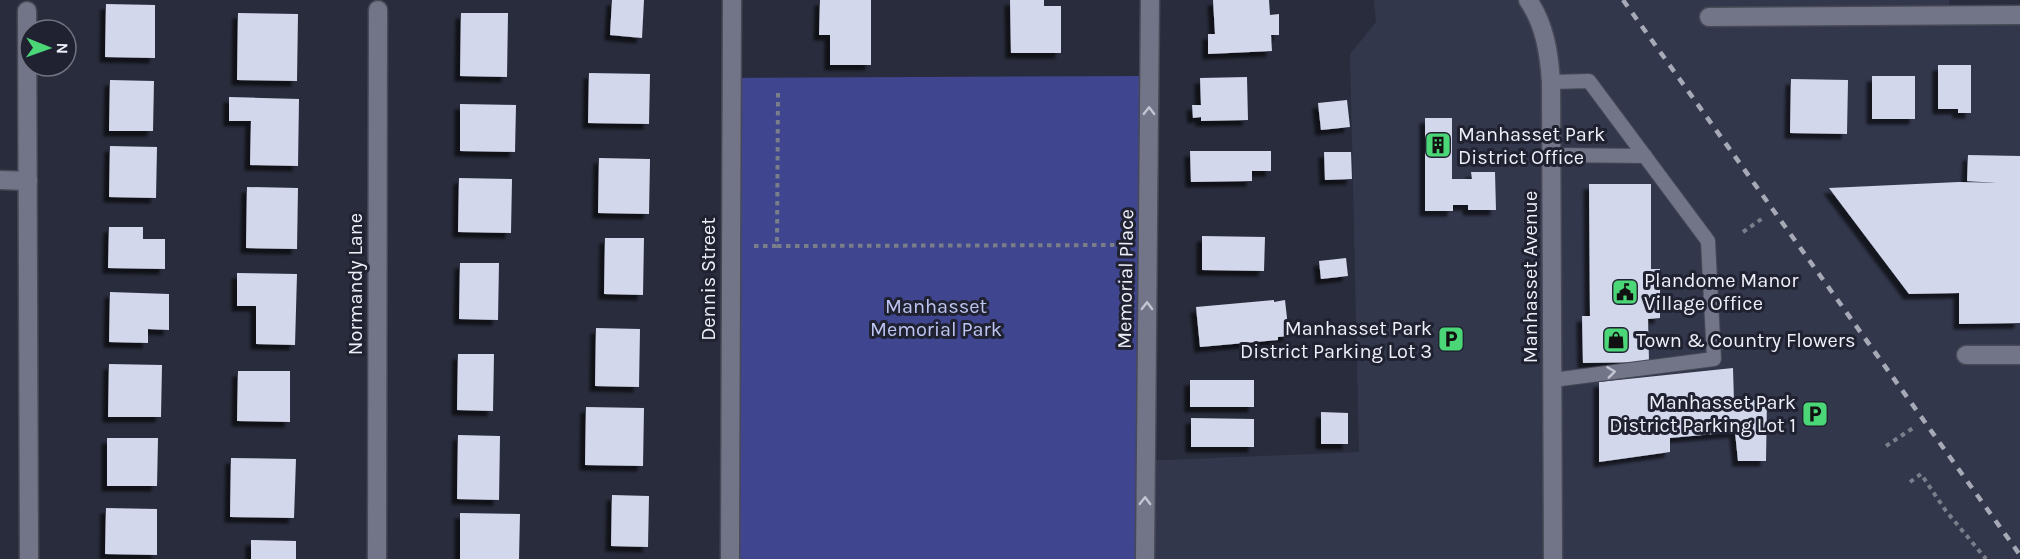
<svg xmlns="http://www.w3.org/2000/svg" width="2020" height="559" font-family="Karla,sans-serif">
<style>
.built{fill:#33374c}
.green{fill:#3f458e}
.building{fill:#d2d7eb;filter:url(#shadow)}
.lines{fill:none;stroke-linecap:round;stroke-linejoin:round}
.lane-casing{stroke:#474956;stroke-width:16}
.street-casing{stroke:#474956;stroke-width:21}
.path{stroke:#7a7d8a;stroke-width:4;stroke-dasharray:4.5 4.5;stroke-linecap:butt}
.lane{stroke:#727588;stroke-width:14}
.street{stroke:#727588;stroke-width:18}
.rail{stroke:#a7aab6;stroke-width:4.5;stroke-dasharray:8 8;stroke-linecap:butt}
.oneway{stroke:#c2c4d1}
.labels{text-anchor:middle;stroke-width:6;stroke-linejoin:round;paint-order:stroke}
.poi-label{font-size:20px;fill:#edeff9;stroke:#202231;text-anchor:start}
.street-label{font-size:20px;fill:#edeff9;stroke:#202231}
.park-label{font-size:20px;fill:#bdc5f2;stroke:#202231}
</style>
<defs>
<filter id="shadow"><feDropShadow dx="-5.5" dy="5.5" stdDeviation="1.5" flood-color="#0009"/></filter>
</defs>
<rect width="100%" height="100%" fill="#292c3c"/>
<path class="built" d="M1374,0H1949L1950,15H2020V559H1143L1142,461L1359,452L1350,54L1376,22Z"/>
<path class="green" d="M1143,76V559H729L731,78Z"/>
<g class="building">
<path d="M612,0H644L642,38L610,35Z"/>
<path d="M820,0H871V65H830V35H819Z"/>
<path d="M1010,0H1044V6H1061V53H1011Z"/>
<path d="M1213,0H1269L1270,15L1279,14V35H1271L1272,51L1208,54V34H1215Z"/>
<path d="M106,4L155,5V58L105,57Z"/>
<path d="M238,13L298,14L297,81L237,80Z"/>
<path d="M461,13H508L507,77L460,76Z"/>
<path d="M1938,65H1971V113H1958V109H1938Z"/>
<path d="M589,73L650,74L649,124L588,123Z"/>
<rect x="1872" y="76" width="43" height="43"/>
<path d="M1247,77L1248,120L1201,121V117L1193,118L1192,105H1201L1200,78Z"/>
<path d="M1791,79L1848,80L1847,134L1790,133Z"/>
<path d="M110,80L154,81L153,131H109Z"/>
<path d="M229,97L299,99L298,166L250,165L251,121H229Z"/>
<path d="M1347,100L1350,127L1321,130L1318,103Z"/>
<path d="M460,104L516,105L515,152L460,151Z"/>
<path d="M1425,118H1452V179H1472L1471,172H1495L1496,210H1468V205H1453V211H1425Z"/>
<path d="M110,146L157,147L156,198L109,197Z"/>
<path d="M1190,151H1271V171H1252V181L1191,182Z"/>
<path d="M1324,152H1351L1352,179L1325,180Z"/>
<path d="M1968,155L2020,156V323L1959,324V293L1909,294L1829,188L1959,182L1997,183L1967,181Z"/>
<path d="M599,158L650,159L649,214L598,213Z"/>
<path d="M459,178L512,179L511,233L458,232Z"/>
<path d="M1589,184H1651V269H1660V318L1648,319L1649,362L1583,363L1582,316H1590Z"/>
<path d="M247,187L298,188L297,249L246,248Z"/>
<path d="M109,227H143V239H165V269L108,268Z"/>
<path d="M1202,236L1265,237L1264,271L1202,270Z"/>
<path d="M605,238H644L643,295L604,294Z"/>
<path d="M1346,258L1348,276L1321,279L1319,261Z"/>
<path d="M460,263H499L498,320L459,319Z"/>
<path d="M237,273L297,274L295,345L256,344V306H237Z"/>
<path d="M110,292L169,294V330L148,329V343L109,342Z"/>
<path d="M1274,300V302L1285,300L1289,336L1278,337V340L1200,347L1196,307Z"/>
<path d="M596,328L640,329L639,387L595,386Z"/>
<path d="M458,354H494L493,411L457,410Z"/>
<path d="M109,364L162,365L161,417H108Z"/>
<path d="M1733,368L1734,402L1767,399L1766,461H1738L1735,432L1670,438V452L1599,462V382Z"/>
<path d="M238,371H290V422L237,421Z"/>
<rect x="1190" y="380" width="64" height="27"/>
<path d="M586,407L644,408L643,466L585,465Z"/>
<path d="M1321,412L1348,413V444H1321Z"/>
<path d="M1191,418L1254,419V447H1191Z"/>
<path d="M458,435L500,436L499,500L457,499Z"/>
<path d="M107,438H158L157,486H107Z"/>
<path d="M231,458L296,459L294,518L230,517Z"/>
<path d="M612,495L649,496L648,547L611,546Z"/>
<path d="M106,508L157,509V555L105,554Z"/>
<path d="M460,513L520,514L519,559H460Z"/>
<path d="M251,540L296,541V559H251Z"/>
</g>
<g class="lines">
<defs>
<g id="lane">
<path d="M1551,82L1589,81L1708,241L1714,359L1553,380"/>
<path d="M1552,155L1645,156"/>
</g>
<g id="street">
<path d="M1528,0C1545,25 1549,53 1551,82L1553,559"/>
<path d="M27,11L29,559"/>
<path d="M1709,17L2020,15"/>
<path d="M0,180L28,181"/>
<path d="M1966,355H2020"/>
<path d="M377,559L378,10"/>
<path d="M730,559L732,0"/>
<path d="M1145,559L1150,0"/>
</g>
</defs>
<use href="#lane" class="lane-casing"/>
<use href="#street" class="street-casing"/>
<g class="path">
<path d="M778,93L777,246L1123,245"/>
<path d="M1743,232L1763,218"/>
<path d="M754,246H777"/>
<path d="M1886,446L1913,428"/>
<path d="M1910,482L1921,474L1946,511L1986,559"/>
</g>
<use href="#lane" class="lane"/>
<use href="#street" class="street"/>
<path class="rail" d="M1623,0L2020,555"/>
</g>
<defs><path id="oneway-chevron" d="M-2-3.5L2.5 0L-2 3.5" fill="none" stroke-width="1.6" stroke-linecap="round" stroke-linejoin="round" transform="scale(1.5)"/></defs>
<g class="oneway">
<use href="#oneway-chevron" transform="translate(1149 111) rotate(-89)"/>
<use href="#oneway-chevron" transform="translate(1147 306) rotate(-89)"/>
<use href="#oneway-chevron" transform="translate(1611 372) rotate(-7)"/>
<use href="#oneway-chevron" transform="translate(1145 501) rotate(-89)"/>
</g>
<defs>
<symbol id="building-square" viewBox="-11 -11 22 22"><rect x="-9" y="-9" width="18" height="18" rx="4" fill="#4bd677" stroke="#202231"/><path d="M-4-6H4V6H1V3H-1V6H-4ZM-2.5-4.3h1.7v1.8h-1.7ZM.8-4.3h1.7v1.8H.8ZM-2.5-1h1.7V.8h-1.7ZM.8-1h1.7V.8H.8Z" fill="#111"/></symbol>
<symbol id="civic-square" viewBox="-11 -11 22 22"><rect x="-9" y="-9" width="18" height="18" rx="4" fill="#4bd677" stroke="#202231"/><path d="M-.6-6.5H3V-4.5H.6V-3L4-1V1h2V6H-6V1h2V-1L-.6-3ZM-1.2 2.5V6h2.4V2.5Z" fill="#111"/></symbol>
<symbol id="parking-square" viewBox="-11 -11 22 22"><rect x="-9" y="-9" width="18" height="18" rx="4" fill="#4bd677" stroke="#202231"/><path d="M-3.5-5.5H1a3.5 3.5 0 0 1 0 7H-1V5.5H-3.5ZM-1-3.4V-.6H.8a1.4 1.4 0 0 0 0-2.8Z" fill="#111"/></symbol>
<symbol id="shop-square" viewBox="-11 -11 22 22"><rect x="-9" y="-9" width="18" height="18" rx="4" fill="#4bd677" stroke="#202231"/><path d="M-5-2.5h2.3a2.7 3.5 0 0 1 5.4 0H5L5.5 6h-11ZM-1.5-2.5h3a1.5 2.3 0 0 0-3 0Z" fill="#111"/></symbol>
</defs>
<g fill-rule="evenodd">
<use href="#building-square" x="1423" y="130" width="30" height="30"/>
<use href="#civic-square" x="1610" y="277" width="30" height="30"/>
<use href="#parking-square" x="1436" y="324" width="30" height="30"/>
<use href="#shop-square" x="1601" y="325" width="30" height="30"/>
<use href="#parking-square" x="1800" y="399" width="30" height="30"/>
</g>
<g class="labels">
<g class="poi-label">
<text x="1458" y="141">Manhasset Park<tspan x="1458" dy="23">District Office</tspan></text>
<text x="1644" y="287">Plandome Manor<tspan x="1644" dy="23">Village Office</tspan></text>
<text x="1432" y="335" text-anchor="end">Manhasset Park<tspan x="1432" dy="23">District Parking Lot 3</tspan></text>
<text x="1636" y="347">Town &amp; Country Flowers</text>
<text x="1796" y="409" text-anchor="end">Manhasset Park<tspan x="1796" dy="23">District Parking Lot 1</tspan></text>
</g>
<g class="street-label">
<text transform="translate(1530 277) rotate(-90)" y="7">Manhasset Avenue</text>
<text transform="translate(708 279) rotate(-90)" y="7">Dennis Street</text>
<text transform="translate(1125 279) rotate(-89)" y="7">Memorial Place</text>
<text transform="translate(355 284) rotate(-90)" y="7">Normandy Lane</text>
</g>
<g class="park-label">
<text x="936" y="313">Manhasset<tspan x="936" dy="23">Memorial Park</tspan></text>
</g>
</g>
<g transform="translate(48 48) rotate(91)"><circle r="28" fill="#202231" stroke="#727481" stroke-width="1.5"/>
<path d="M0-4.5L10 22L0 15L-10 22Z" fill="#4bd677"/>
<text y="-9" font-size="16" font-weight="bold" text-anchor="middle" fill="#edeff9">N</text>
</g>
</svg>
